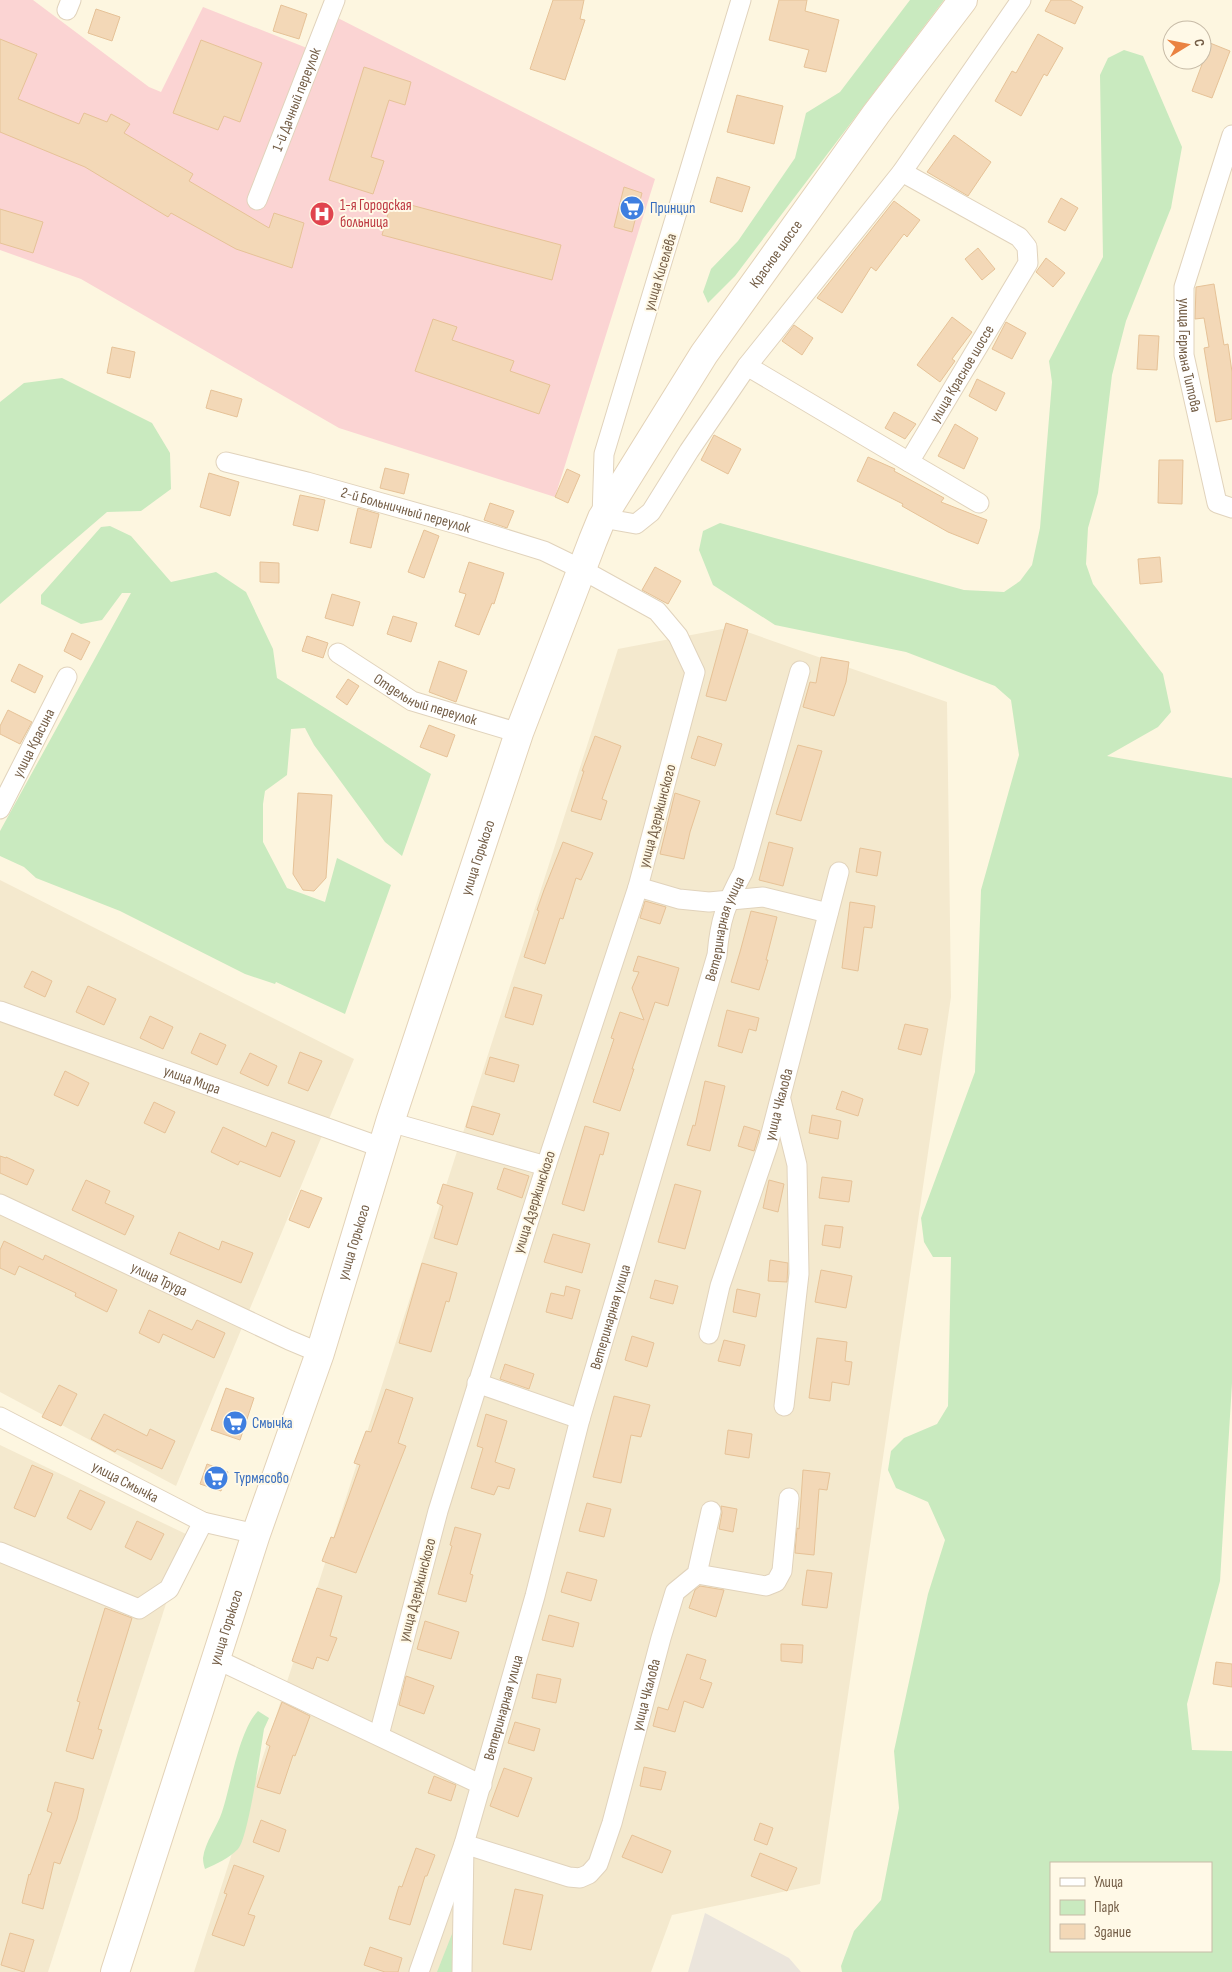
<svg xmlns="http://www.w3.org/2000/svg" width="1232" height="1972" font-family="'Sofia Sans Condensed',sans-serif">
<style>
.residential{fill:#f4e9ce}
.industrial{fill:#ebe5dc}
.medical{fill:#fbd4d3}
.green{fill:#c9eabf;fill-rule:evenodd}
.building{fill:#f3d8b7;stroke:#e6c297}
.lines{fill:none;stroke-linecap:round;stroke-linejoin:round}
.minor-casing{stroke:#e1d3bc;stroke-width:21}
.secondary-casing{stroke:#e3d2b7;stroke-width:30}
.minor{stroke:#fff;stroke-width:19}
.secondary{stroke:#fff;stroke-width:28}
.labels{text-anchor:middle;stroke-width:4;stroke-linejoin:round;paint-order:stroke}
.street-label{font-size:15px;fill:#745e47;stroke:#fff9e7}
.health-label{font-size:15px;fill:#be3a42;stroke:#fff9e7;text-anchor:start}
.shop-label{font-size:15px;fill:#366cbe;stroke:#fff9e7;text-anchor:start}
</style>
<rect width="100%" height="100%" fill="#fdf6e0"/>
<g class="residential">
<path d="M733,627L947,702L951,997L820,1884L672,1915L651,1972H194L618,649Z"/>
<path d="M0,880L354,1059L176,1486L0,1392Z"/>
<path d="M0,1445L188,1535L48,1972H0Z"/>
</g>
<path class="industrial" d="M705,1913L789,1958L801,1972H688Z"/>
<path class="medical" d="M0,0H33L149,87L161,92L203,7L312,50L326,12L655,179L555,497L339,428L81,279L0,250Z"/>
<g class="green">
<path d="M910,0H944L735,276L708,303L703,292L711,269L738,241L795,158L806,113L840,92Z"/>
<path d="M1124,50L1143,56L1182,147L1171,208L1126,321L1112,375L1098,493L1088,528L1086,564L1093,584L1163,674L1171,712L1158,727L1107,756L1232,778V1383L1220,1581L1187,1704L1192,1750L1232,1751V1972H842L841,1966L854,1931L881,1900L899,1808L894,1751L928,1594L945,1540L928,1502L896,1488L888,1470L891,1451L904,1438L937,1424L948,1406L951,1257H933L924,1242L921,1218L975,1072L981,890L1019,755L1011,700L995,686L906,652L775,625L713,585L699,550L703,531L720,523L964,590L1004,592L1020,581L1032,565L1040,528L1052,382L1049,361L1103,257L1100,75L1108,58ZM1051,1863H1211V1951H1051Z"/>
<path d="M62,378L152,423L170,453L171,489L141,511L107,512L0,604V402L24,383Z"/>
<path d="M110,526L131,536L171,582L216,572L246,592L273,649L277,678L431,774L402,856L385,842L314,745L305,728L291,729L287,775L265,791L263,804V842L287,888L325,902L337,858L391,885L345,1014L276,982L275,984L245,974L120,911L36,878L24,867L0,856V831L131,593H122L102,620L81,624L41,604V595L101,527Z"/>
<path d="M258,1711L269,1718L264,1729C261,1748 248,1839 238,1849C229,1858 217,1864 205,1869C204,1866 203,1862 203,1858C205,1842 217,1827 222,1812C231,1785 239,1730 258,1711Z"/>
<path d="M462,1915L460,1972H437L452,1934Z"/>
</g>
<g class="building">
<path d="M553,0H584L580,19L585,20L565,80L530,69Z"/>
<path d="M779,0H807L805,11L839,20L826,72L804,67L809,50L769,40Z"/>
<path d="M1051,0H1070L1083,7L1075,24L1045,11Z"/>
<path d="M281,5L307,14L299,39L273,31Z"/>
<path d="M96,9L120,17L112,41L88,33Z"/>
<path d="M1038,34L1063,48L1047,76L1044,74L1021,116L995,101L1012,71L1016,73Z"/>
<path d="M0,39L37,54L18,99L79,124L84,113L107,122L111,114L130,124L124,133L193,174L189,181L269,228L274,213L304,223L292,268L236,249L171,213L168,217L85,167L0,132Z"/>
<path d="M201,40L262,63L240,122L224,116L218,130L173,113Z"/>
<path d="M1210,43L1230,51L1212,98L1192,91Z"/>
<path d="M364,67L411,82L405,105L389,100L371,157L384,161L373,194L329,180Z"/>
<path d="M737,95L783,106L774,144L727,132Z"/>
<path d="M954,135L991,162L968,196L927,172Z"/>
<path d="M717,177L750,187L742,212L710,202Z"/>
<path d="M624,187L642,193L632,232L614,227Z"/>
<path d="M1061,198L1078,208L1065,231L1048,222Z"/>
<path d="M392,200L561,245L552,280L382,235Z"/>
<path d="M894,201L920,220L907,237L904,234L876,271L871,267L842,313L817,298Z"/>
<path d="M0,209L43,222L33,253L0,243Z"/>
<path d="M978,248L995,269L982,280L965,259Z"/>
<path d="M1046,258L1065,273L1053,287L1036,272Z"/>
<path d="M1214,284L1224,345L1228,344L1232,372V419L1216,422L1204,348L1209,347L1204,318L1195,319L1196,287Z"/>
<path d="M952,317L972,332L952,359L955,361L940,382L917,365Z"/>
<path d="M433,319L457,327L452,340L514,361L510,371L550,385L539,414L415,371Z"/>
<path d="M1006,322L1026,333L1012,359L992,349Z"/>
<path d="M794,325L813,338L802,355L782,341Z"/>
<path d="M1139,335L1159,336L1157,370L1137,369Z"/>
<path d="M112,347L135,352L130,378L107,373Z"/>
<path d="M977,379L1005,393L996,411L969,396Z"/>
<path d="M211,390L242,399L237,417L206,408Z"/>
<path d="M894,412L916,424L905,439L885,428Z"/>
<path d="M955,424L978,438L964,469L938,456Z"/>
<path d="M714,435L741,449L728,474L701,460Z"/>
<path d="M868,457L895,469L894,471L944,498L941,502L987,520L978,544L948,532L902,506L903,504L857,481Z"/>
<path d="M1159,460H1183L1182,504L1158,503Z"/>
<path d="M385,468L409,474L404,494L380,488Z"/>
<path d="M567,469L580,475L568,503L555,497Z"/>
<path d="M209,473L239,482L230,516L200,507Z"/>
<path d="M300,495L325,500L318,531L293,525Z"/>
<path d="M490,503L514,511L507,528L484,520Z"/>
<path d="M358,508L379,514L371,548L350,543Z"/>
<path d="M424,530L439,536L424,578L408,572Z"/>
<path d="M1160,557L1162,582L1140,584L1138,559Z"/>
<path d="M260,562L279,563V583L260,582Z"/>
<path d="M469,562L504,573L494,604L492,603L479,635L455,626L466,594L459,592Z"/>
<path d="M655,567L681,581L668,604L642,590Z"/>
<path d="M332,594L360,602L353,626L325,618Z"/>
<path d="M393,616L417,623L411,642L387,634Z"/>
<path d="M726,623L748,630L726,701L706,696Z"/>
<path d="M72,633L90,642L81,660L64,651Z"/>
<path d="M307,636L328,643L323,658L302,651Z"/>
<path d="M821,657L849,662L846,682L834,716L803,707L810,682L816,683Z"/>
<path d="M439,661L467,671L456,702L429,692Z"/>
<path d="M19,664L43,676L35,693L11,681Z"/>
<path d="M348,679L359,686L347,705L336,697Z"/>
<path d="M8,710L32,722L20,744L0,734V726Z"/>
<path d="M429,725L455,735L447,757L420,747Z"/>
<path d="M595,736L621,746L602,799L607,801L601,820L571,811L584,771H582Z"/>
<path d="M698,736L722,744L715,766L691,758Z"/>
<path d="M798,745L822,751L801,821L776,814Z"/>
<path d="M298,793L332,795L326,878L314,891L303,890L293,874Z"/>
<path d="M675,793L700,801L690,832L684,859L660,854Z"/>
<path d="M563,842L593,853L581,880L576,878L563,919L560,918L545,964L524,957L539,911L537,910L544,890Z"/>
<path d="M769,842L793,848L783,886L759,880Z"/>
<path d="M860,848L881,852L877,876L856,872Z"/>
<path d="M645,901L666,907L660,924L640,918Z"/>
<path d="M850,902L875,906L872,928L864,927L858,971L842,968Z"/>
<path d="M751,911L777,917L766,960H768L759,990L731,982L740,952Z"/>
<path d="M638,956L679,968L668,1006L655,1002L632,1069H634L620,1111L593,1102L614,1039L611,1038L620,1012L644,1020L632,988L639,972L633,971Z"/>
<path d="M32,971L52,981L45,997L24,987Z"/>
<path d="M88,986L116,999L104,1025L76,1012Z"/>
<path d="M514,987L542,995L533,1025L505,1017Z"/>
<path d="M727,1010L759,1018L756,1031L749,1029L742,1053L718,1046Z"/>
<path d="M150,1016L173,1027L163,1049L140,1038Z"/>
<path d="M905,1024L928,1029L921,1055L898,1049Z"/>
<path d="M200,1033L226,1045L217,1065L191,1053Z"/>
<path d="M300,1052L322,1061L308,1091L288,1083Z"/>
<path d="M250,1053L277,1066L268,1086L240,1073Z"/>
<path d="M490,1057L519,1065L514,1082L485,1074Z"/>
<path d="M65,1071L89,1083L78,1106L54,1095Z"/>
<path d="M705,1081L725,1086L710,1151L687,1145L693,1125L695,1126Z"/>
<path d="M842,1091L863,1099L858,1116L836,1109Z"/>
<path d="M154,1102L175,1112L165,1133L144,1123Z"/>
<path d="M472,1106L500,1114L493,1135L466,1127Z"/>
<path d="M812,1115L841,1121L838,1139L809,1133Z"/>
<path d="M585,1126L609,1133L603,1155L600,1154L584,1211L562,1204Z"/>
<path d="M744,1126L760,1131L754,1151L738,1146Z"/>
<path d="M223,1127L266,1147L272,1132L295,1141L280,1177L240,1161L238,1165L211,1152Z"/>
<path d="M0,1156L6,1158V1157L34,1170L27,1185L0,1173Z"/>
<path d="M504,1168L529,1176L522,1198L497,1189Z"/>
<path d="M822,1177L852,1181L849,1202L819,1198Z"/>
<path d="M86,1180L110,1191L105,1203L134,1216L125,1235L72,1210Z"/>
<path d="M769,1180L784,1184L778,1212L763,1208Z"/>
<path d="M443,1184L473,1193L457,1245L434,1238L443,1206L437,1203Z"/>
<path d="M675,1184L701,1191L685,1249L658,1242Z"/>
<path d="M301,1190L322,1198L309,1228L289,1220Z"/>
<path d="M825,1225L843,1227L840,1248L822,1245Z"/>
<path d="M179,1232L219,1250L222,1241L253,1253L241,1283L170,1254Z"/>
<path d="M553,1234L590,1244L582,1273L544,1262Z"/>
<path d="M4,1241L43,1260L45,1255L117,1290L107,1312L75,1296L76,1293L19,1266L15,1275L0,1268V1250Z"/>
<path d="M770,1260L788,1263L787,1282L768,1281Z"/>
<path d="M422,1263L457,1273L449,1302L446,1301L431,1352L399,1343Z"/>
<path d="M821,1270L852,1276L846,1308L815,1302Z"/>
<path d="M655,1280L678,1286L673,1304L650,1298Z"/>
<path d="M566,1286L580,1290L572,1319L546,1312L551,1293L564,1296Z"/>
<path d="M737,1289L760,1294L756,1317L733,1312Z"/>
<path d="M149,1310L192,1330L197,1320L225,1333L214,1358L163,1334L159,1343L139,1333Z"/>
<path d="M632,1336L654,1343L647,1367L625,1360Z"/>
<path d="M817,1338L847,1342L845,1361L852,1362L849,1385L832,1382L830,1401L809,1398Z"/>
<path d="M724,1340L745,1345L740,1366L718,1361Z"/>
<path d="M505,1364L534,1374L529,1389L500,1379Z"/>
<path d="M59,1385L77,1394L61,1426L42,1417Z"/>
<path d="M226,1388L254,1398L240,1440L211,1430Z"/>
<path d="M386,1389L413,1398L398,1443L406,1446L356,1573L322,1561L331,1537L334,1538L360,1465L354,1463L366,1431L371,1432Z"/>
<path d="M614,1396L650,1405L641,1437L631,1435L621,1483L593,1477Z"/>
<path d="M104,1414L147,1436L150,1429L175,1441L162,1469L117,1449L115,1452L91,1439Z"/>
<path d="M486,1414L507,1421L495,1462L515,1469L509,1489L498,1486L494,1495L471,1488L483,1448L477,1446Z"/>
<path d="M728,1430L752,1434L749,1458L725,1454Z"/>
<path d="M207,1464L228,1472L221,1491L200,1484Z"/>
<path d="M32,1465L53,1474L35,1517L14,1508Z"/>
<path d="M803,1470L830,1473L827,1490L819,1489L814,1555L795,1553L797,1528L799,1529Z"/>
<path d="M80,1490L105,1502L91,1530L67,1518Z"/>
<path d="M587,1503L611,1509L604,1537L579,1531Z"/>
<path d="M721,1506L737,1509L733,1532L719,1529L722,1513Z"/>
<path d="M137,1521L164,1534L151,1560L125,1547Z"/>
<path d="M455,1527L481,1534L470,1574L473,1575L466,1602L438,1594L452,1546L450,1545Z"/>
<path d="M807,1570L832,1573L827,1608L802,1605Z"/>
<path d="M567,1572L597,1580L591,1601L561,1592Z"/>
<path d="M700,1586L724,1590L716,1617L689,1608L695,1590Z"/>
<path d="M317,1588L342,1596L330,1636L337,1638L328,1661L317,1657L313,1669L292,1661Z"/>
<path d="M105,1608L132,1618L98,1729L102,1730L93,1759L66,1751L80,1702L77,1701Z"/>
<path d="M549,1615L579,1623L573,1647L542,1640Z"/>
<path d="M425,1621L459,1632L451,1659L417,1649Z"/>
<path d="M781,1644L803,1645L802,1663L781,1661Z"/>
<path d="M687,1654L706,1660L700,1679L712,1683L703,1708L684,1701L675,1732L653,1726L658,1707L668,1710Z"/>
<path d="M1216,1662L1232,1664V1687L1213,1684Z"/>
<path d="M537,1674L561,1679L556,1703L532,1698Z"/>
<path d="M406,1676L434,1686L424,1714L399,1705Z"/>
<path d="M282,1702L310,1716L295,1756L293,1755L280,1794L257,1787L270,1746L266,1744Z"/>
<path d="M515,1722L540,1729L534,1751L508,1743Z"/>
<path d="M644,1767L666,1772L661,1790L640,1786Z"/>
<path d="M504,1768L532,1778L518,1817L490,1806Z"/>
<path d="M434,1776L456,1785L451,1801L428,1793Z"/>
<path d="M55,1782L84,1789L77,1819L60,1864L54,1862L43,1909L22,1903L29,1874L30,1875L52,1813L47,1811Z"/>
<path d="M261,1820L286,1830L279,1852L253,1842Z"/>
<path d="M760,1823L773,1828L767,1845L754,1840Z"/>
<path d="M632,1835L671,1851L662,1873L622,1857Z"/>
<path d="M416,1848L435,1855L427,1876H425L410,1925L389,1919L399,1886L402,1887Z"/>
<path d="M760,1853L797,1868L787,1891L751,1876Z"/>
<path d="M234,1865L264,1876L248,1914L255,1916L244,1946L212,1935L227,1894L224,1893Z"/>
<path d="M515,1889L543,1895L531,1950L503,1944Z"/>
<path d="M10,1933L34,1940L24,1972L1,1965Z"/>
<path d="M370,1947L402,1958L398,1972H385L364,1965Z"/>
</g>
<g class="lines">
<defs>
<g id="minor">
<path d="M741,0L604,454L602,518L636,524L651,512L689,451L747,366L902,172L1021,0"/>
<path d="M67,10L71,0"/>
<path id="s1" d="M1232,135L1184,287V355L1217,503L1232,508"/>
<path id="s2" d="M257,200L335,0"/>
<path id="s3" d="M747,366L909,462L1028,263L1027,247L1019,237L902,172"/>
<path id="s4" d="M226,462L307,482L460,525L544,551L581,569L657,611L678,636L695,672L638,887L546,1166L438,1511L379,1735"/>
<path d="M909,462L979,503"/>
<path id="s5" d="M338,653L412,701L519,733"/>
<path id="s6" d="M0,809L67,677"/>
<path d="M638,887L679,899L709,902L763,897L828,913"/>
<path id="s7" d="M0,1011L383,1148"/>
<path d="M781,1100L797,1165L799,1274L784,1406"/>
<path d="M390,1122L546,1166"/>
<path id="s8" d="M0,1204L289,1340L320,1353"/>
<path id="s9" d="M709,1334L720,1286L768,1145L839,872"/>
<path d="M477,1383L580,1419"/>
<path id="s10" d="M0,1417L203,1522L256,1534"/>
<path d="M0,1552L139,1609L169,1589L203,1522"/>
<path d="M697,1574L766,1586L776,1582L782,1571L789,1498"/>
<path d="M216,1659L482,1785"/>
<path id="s11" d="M419,1972L464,1844L569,1877L580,1878L589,1874L598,1864L612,1823L661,1638L675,1592L697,1574L711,1511"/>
<path id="s12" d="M462,1972L464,1844L535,1596L580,1419L717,955C720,919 726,904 743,872L800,671"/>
</g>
<g id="secondary">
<path id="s13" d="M115,1972L256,1534L320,1353L390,1122L519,733L593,540L602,518L704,354L876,114L963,0"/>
</g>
</defs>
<use href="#minor" class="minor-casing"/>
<use href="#secondary" class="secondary-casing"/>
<use href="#minor" class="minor"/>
<use href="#secondary" class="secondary"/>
</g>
<defs>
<symbol id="supermarket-disc" viewBox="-11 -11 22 22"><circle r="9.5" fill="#3f7fe0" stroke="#fff9e7"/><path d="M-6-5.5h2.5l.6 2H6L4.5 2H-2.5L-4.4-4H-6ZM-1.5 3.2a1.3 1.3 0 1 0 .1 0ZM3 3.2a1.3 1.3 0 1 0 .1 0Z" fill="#fff"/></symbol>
<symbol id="hospital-disc" viewBox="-11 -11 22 22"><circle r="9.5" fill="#e0444e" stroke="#fff9e7"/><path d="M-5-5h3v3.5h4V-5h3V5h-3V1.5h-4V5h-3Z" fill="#fff"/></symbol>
</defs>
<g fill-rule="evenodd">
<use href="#supermarket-disc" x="618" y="194" width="28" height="28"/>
<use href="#hospital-disc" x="308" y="200" width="28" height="28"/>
<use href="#supermarket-disc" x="221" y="1409" width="28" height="28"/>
<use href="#supermarket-disc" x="202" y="1464" width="28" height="28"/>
</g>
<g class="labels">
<g class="street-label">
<text dy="5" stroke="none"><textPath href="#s2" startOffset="108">1-й Дачный переулок</textPath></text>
<text dy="5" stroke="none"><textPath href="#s13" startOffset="1850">Красное шоссе</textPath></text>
<text transform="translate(660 272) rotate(-73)" y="5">улица Киселёва</text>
<text dy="5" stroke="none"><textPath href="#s1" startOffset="228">улица Германа Титова</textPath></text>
<text dy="5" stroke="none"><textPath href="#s3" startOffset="291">улица Красное шоссе</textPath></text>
<text dy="5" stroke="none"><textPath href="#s4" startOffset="186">2-й Больничный переулок</textPath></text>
<text dy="5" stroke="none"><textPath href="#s5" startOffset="100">Отдельный переулок</textPath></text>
<text dy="5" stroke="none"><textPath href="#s6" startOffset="74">улица Красина</textPath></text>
<text transform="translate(657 816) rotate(-75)" y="5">улица Дзержинского</text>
<text dy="5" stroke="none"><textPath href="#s13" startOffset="1172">улица Горького</textPath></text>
<text dy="5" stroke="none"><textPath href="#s12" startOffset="1080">Ветеринарная улица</textPath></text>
<text dy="5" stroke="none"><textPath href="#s7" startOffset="204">улица Мира</textPath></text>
<text dy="5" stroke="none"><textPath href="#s9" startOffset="240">улица Чкалова</textPath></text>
<text transform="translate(534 1202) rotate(-72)" y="5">улица Дзержинского</text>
<text dy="5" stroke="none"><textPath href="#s13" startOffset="768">улица Горького</textPath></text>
<text dy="5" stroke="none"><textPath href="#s8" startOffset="176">улица Труда</textPath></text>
<text dy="5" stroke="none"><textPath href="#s12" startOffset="675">Ветеринарная улица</textPath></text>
<text dy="5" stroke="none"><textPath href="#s10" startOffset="141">улица Смычка</textPath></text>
<text transform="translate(417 1590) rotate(-75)" y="5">улица Дзержинского</text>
<text dy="5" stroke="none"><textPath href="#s13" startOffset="362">улица Горького</textPath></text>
<text dy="5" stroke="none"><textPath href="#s11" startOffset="456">улица Чкалова</textPath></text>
<text dy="5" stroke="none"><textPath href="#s12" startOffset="270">Ветеринарная улица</textPath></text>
</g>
<g class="health-label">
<text x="340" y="210">1-я Городская<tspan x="340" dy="17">больница</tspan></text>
</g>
<g class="shop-label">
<text x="650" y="213">Принцип</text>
<text x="252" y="1428">Смычка</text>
<text x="234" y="1483">Турмясово</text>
</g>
</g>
<rect x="1050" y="1862" width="162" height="90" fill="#fff9e7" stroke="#c7bba7"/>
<rect x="1060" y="1878" width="25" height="8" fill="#ffffff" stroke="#c7bba7"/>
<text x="1094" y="1887" font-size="15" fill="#745e47">Улица</text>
<rect x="1060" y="1900" width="25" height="15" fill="#c9eabf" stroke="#c7bba7"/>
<text x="1094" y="1912" font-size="15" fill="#745e47">Парк</text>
<rect x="1060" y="1924" width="25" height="15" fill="#f3d8b7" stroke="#c7bba7"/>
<text x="1094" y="1937" font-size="15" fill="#745e47">Здание</text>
<g transform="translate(1187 45) rotate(80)"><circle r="24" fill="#fff9e7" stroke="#c7bba7"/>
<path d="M0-4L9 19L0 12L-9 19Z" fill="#ea8241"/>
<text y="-8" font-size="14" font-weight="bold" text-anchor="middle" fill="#745e47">С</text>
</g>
</svg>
